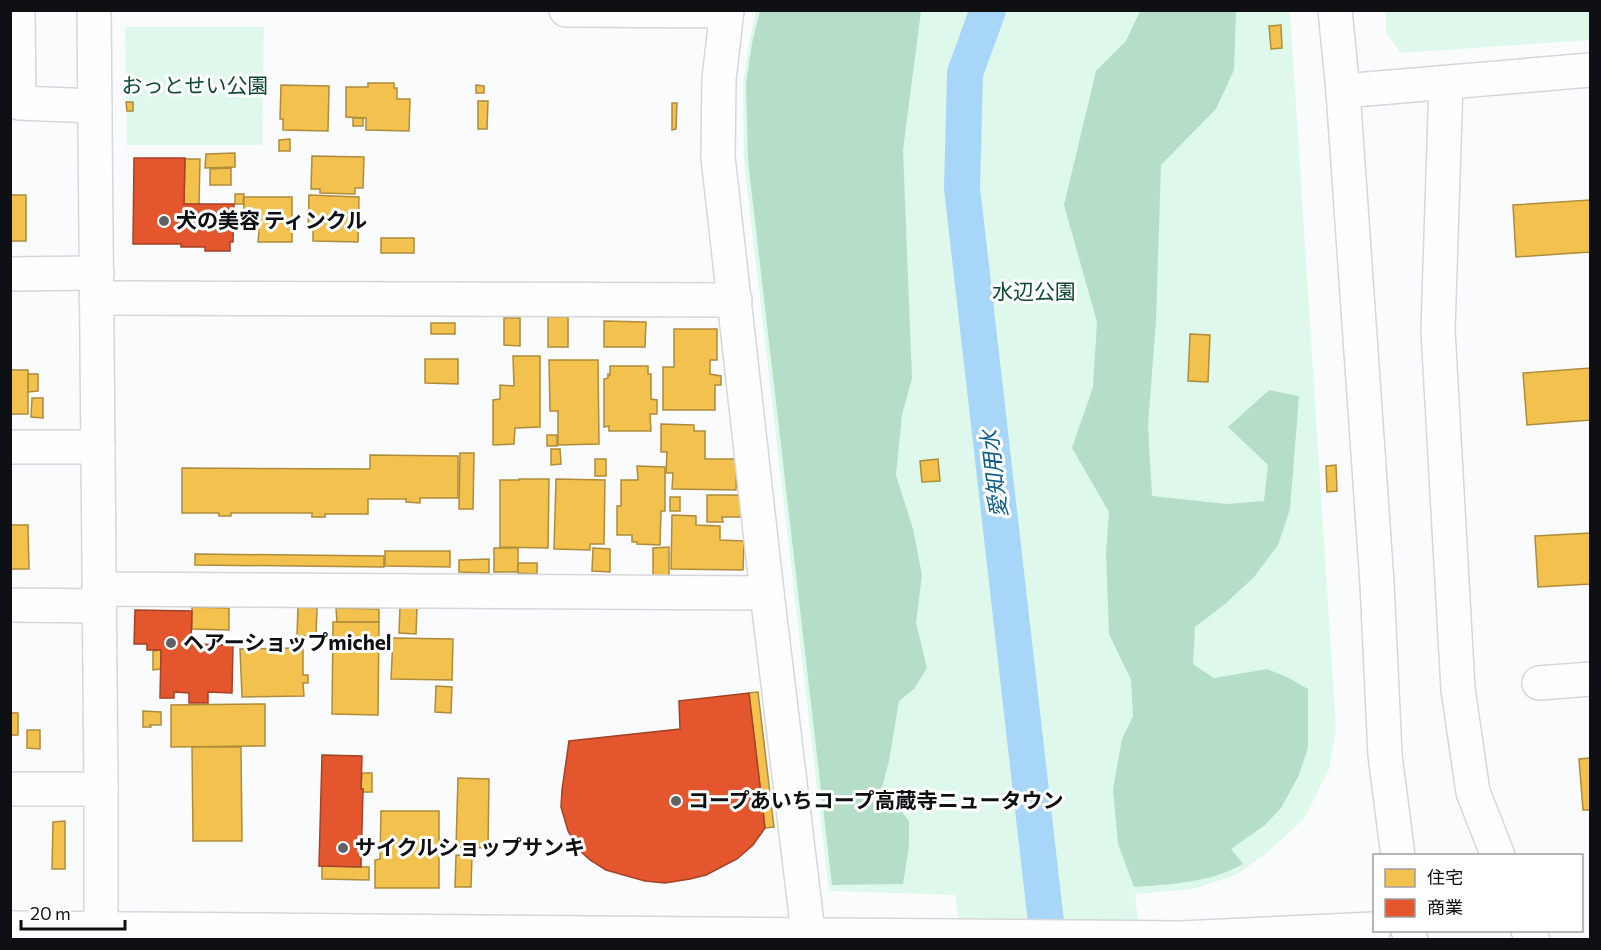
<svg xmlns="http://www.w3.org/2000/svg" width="1601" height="950" font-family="Commissioner,'Noto Sans JP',sans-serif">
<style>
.green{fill:#def9eb}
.forest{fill:#b5dec9}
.homes{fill:#f2c14e;stroke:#ae8c3c;stroke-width:1.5}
.shops{fill:#e4572e;stroke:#a44226;stroke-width:1.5}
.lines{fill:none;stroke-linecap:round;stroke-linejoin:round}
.canal{stroke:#a7d6f8;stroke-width:36}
.minor-casing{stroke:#d6d7da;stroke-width:36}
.minor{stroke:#fefeff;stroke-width:33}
.poi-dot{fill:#616265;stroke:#fff;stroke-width:2}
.labels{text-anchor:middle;stroke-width:6;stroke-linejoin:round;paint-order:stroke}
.park-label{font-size:21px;fill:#0c492e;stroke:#fff}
.poi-label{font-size:21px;font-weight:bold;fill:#0f1013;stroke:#fff;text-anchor:start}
.water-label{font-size:22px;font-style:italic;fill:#0c5c88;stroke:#fff}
</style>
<rect width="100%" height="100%" fill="#fafbfd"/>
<g class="green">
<path d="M756,11H1290L1336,730L1329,769L1304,819L1269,851L1236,875L1193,889L1135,894L1140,939H961L955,895L829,891L744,161L743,85L749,43Z"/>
<path d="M1386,11H1590V40L1401,53L1386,33Z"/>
<path d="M125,27H264L262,145H127Z"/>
</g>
<g class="forest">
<path d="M760,11H921L903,150L912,378L902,415L896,475L913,529L922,575L916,623L927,668L914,689L899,701L889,761L882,788L909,821V846L903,884L832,885L748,161L746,84L752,43Z"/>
<path d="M1140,11H1236L1234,70L1216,109L1161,165L1156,321L1148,425L1152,496L1227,504L1264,501L1268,465L1228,427L1269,390L1299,396L1290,509L1278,545L1254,577L1225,604L1195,627L1193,664L1214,678L1267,669L1287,677L1308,689V748L1298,777L1281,808L1265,825L1231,849L1243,864C1210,883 1171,884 1134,887L1118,844L1113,789L1122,739L1133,716L1131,680L1109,634L1106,552L1109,512L1072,448L1093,387L1097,322L1064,205L1096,71L1126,41Z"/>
</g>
<g class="homes">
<path d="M1281,25L1282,48L1271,49L1269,26Z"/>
<path d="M368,83H394V88H397V99H410L409,131L366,130V118L346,117V87H368Z"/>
<path d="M281,85L329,86L328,131L283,130V119H280Z"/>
<path d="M476,85L484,86V93H476Z"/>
<path d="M478,101H488L487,129H478Z"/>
<path d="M126,102H133V111H127Z"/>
<path d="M672,103H677L676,129L672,130Z"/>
<rect x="353" y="118" width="10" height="8"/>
<path d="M290,139V151H279V140Z"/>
<path d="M235,153V167L205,168L206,154Z"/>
<path d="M312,156L364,157L363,188H355V194L320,193V189H311Z"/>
<path d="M185,159H200L199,204H184Z"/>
<path d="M231,168V185H210V169Z"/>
<path d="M235,194H244L243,204H235Z"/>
<rect x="10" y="195" width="16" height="46"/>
<path d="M309,195L359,197L358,242L313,241V230H308Z"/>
<path d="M244,197H292V242H258L259,230H243Z"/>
<path d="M1590,200V252L1516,257L1513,205Z"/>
<rect x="381" y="238" width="33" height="15"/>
<rect x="548" y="317" width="20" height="30"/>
<path d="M504,318H520V346L504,345Z"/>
<path d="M604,321L646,322L645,347H604Z"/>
<rect x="431" y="323" width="24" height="11"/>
<path d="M674,329H717V360H710V374L721,376V385H715V410H663V367H674Z"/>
<path d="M1190,334L1210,335L1208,382L1188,381Z"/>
<path d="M513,356H540V427L515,428L514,444L493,445V400L500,399V385L514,386Z"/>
<path d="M425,359H458V384L425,383Z"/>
<path d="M549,360H598L599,444L558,445V411H550Z"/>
<path d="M610,366H648V374H651V399L657,400V414H650L651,431H609V426L604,427V379L608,378V374L610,375Z"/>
<path d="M1590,368V420L1527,425L1523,373Z"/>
<rect x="10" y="370" width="18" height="44"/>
<path d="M28,374H38V391L28,392Z"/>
<path d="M32,398H43V418L31,417Z"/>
<path d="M661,424L694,425V431H705V459H737L736,490L672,489L673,473H666L667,452H661Z"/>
<rect x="547" y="435" width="10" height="11"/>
<path d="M551,449H560L561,464L551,465Z"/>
<path d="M460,453H474L473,509H459Z"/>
<path d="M370,455L458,456V498H420V503L406,502V499H368V514H325V517H312V513H231V516H219V513H182V468L370,469Z"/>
<rect x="595" y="459" width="11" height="17"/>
<path d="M938,459L940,481L922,482L920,461Z"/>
<path d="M1336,465L1337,491L1327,492L1326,466Z"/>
<path d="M637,466L665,467V511H661L660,545L637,544V542H632V535H617V506H621V480H638Z"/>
<path d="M519,479H549L548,548L500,547V480H519Z"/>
<path d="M556,479L605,480L604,544H590V550L554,549Z"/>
<path d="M707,495H741V517H722L723,522H707Z"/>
<rect x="670" y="497" width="10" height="14"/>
<path d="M672,515L696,516V525L720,526V540L744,541L743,570L671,569Z"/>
<path d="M10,525H28L29,569H10Z"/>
<path d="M1590,533V584L1538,587L1535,536Z"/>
<path d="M669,547V576H653V548Z"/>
<rect x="494" y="548" width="24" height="24"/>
<path d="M593,548L610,549V572L592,571Z"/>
<path d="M385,551H450V567L385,566Z"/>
<path d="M195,554L384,556V567L195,565Z"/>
<path d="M489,559V573L459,572V560Z"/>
<path d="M518,563H537V574L518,573Z"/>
<path d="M192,607L229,608V630L192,629Z"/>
<path d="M298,607L317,608L316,636H297Z"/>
<path d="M400,607L417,608L416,634L399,633Z"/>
<path d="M336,608L379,609V622H337Z"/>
<path d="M333,622H379L378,715L332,714Z"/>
<path d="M393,638L453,639L452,680L391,679Z"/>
<path d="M303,648V675H308V683H303L304,696L242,697L240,649Z"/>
<path d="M161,650V669L153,670V651Z"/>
<path d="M436,686L452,687L451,713L435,712Z"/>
<path d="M758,692L774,827L765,828L749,693Z"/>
<path d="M265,704V746L171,747V705Z"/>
<path d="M143,711L161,712V725H150L151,727H143Z"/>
<rect x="10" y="713" width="8" height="22"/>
<path d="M27,730H40V749L27,748Z"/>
<path d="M192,747H241L242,841H193Z"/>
<path d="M1590,758V810H1583L1579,759Z"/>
<path d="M362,773H372V792H363V789H361Z"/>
<path d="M458,778L489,779L488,848L456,847Z"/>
<path d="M381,811H439V888H375V860L380,859Z"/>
<path d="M65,821V869H52L53,822Z"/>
<path d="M456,855L472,856L471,887H455Z"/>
<path d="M322,866L369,867V880L322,879Z"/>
</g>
<g class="shops">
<path d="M134,158H185L184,204H234L233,242H230V251H205V247H181V244H133Z"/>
<path d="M135,610L192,611L191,644L233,645L232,693L208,692V703H189V693L174,692V698H160L161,650H147V644H134Z"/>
<path d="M749,693L765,828L753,845L737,859L706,875L690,879L665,883L645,881L606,870L590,860L579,850L568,831L561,807L562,790L569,741L680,729L679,701Z"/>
<path d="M322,755L362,756L361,789H363L361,867L319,866Z"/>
</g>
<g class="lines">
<path class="canal" d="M988,10L965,73L962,188L1048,940"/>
<defs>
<g id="minor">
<path d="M18,10L19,103L95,106"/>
<path d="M94,10L101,789V940"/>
<path d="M566,10L727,11"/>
<path d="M727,10L719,79L718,157L767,593L809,940"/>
<path d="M1335,10L1343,91L1377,583L1385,755L1398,856"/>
<path d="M1446,83L1438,330L1458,689L1473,792L1498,856"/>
<path d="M1343,91L1590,70"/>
<path d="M10,274L97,273"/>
<path d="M96,298L735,300"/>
<path d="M10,447H98"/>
<path d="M99,589L767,593"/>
<path d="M10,605L99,606"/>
<path d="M1539,683L1590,679"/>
<path d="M10,789H101"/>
<path d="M10,928L1181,938L1374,929"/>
<path d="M1408,930L1411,940"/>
<path d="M1528,930L1533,940"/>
</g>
</defs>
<use href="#minor" class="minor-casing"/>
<use href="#minor" class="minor"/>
</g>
<g class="poi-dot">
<circle cx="164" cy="221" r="6"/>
<circle cx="171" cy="643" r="6"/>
<circle cx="676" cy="801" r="6"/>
<circle cx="343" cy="848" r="6"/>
</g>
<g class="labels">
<g class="park-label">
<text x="195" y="93">おっとせい公園</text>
<text x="1034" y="299">水辺公園</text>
</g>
<g class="poi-label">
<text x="176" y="228">犬の美容 ティンクル</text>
<text x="183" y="650">ヘアーショップmichel</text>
<text x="688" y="808">コープあいちコープ高蔵寺ニュータウン</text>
<text x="355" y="855">サイクルショップサンキ</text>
</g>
<g class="water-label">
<text transform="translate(994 474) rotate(-97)" y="8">愛知用水</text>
</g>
</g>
<rect width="1601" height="950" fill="none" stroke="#0f1013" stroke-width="24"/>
<rect x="1373" y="854" width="210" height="78" fill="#ffffff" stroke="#9f9fa1" stroke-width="1.5"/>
<rect x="1385" y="869" width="30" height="18" fill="#f2c14e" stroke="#9f9fa1" stroke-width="1.5"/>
<text x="1427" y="884" font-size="18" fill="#0f1013">住宅</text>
<rect x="1385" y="899" width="30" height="18" fill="#e4572e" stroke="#9f9fa1" stroke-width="1.5"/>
<text x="1427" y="914" font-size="18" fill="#0f1013">商業</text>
<path d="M21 920v9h104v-9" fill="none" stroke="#0f1013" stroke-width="3"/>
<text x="30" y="920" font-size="18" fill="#0f1013" stroke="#ffffff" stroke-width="4.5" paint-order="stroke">20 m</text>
</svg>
